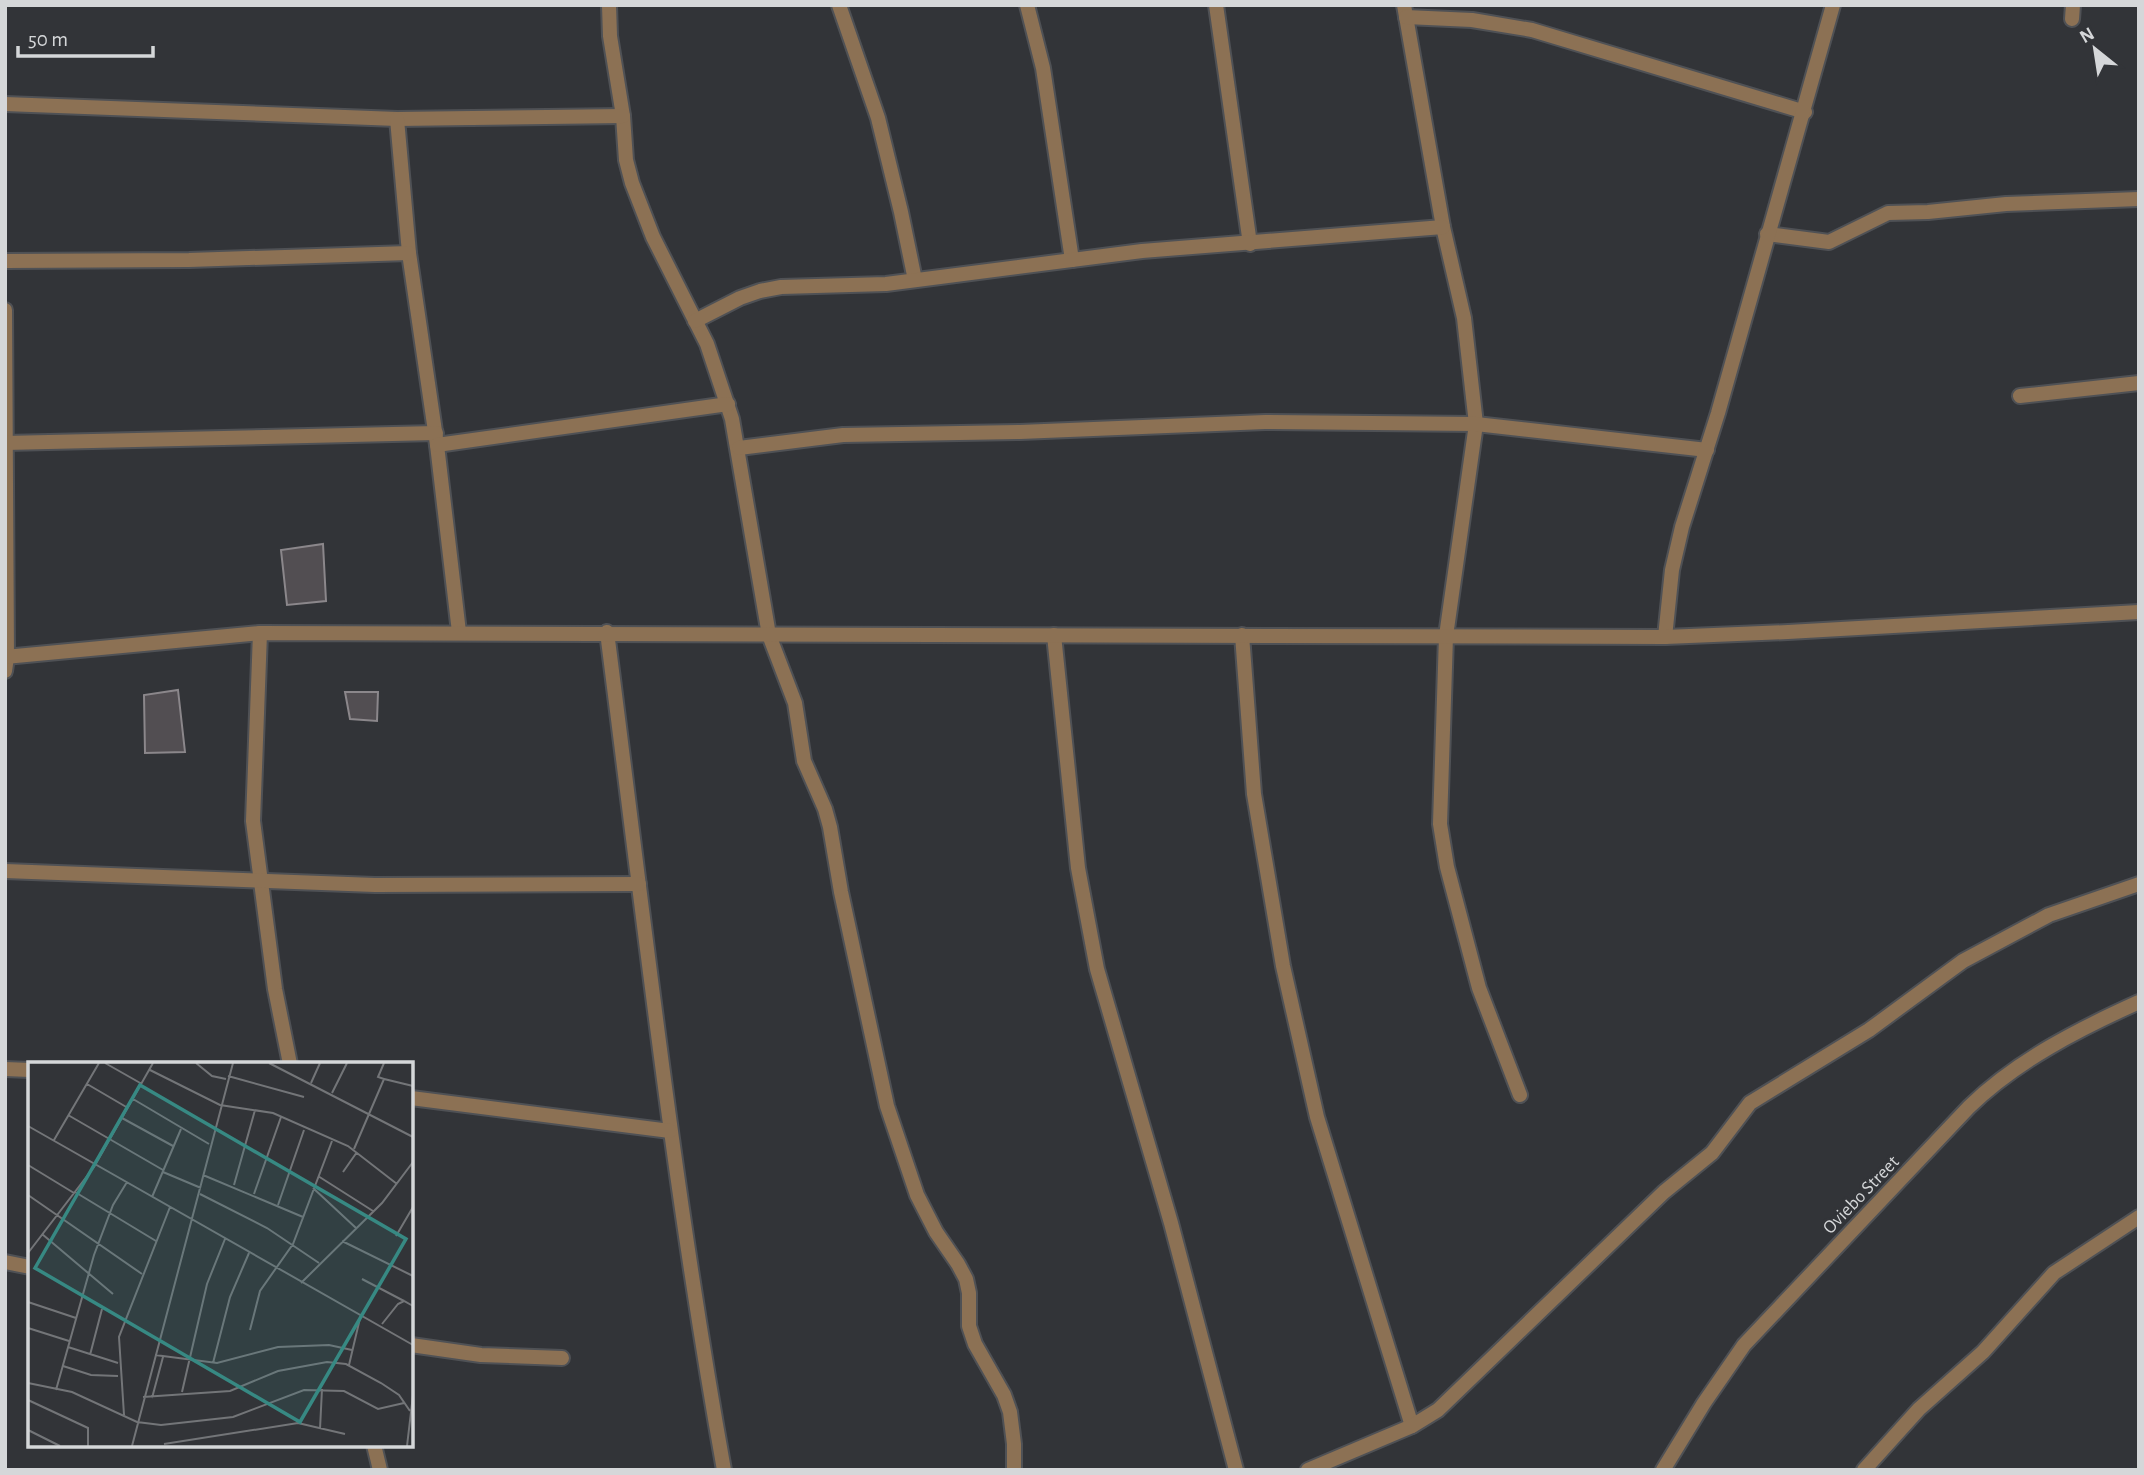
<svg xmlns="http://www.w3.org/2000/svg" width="2144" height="1475" font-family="'Alegreya Sans',sans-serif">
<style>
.building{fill:#524e52;stroke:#8b878b;stroke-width:2}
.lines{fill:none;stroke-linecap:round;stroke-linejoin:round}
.minor-casing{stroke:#4f5155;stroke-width:18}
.minor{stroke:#8c7154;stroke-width:14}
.labels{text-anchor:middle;stroke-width:6;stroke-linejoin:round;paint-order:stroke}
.street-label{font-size:19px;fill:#d5d7d9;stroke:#323438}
.inset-road{fill:none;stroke:#737578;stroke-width:2}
.view{fill:#378983;fill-opacity:0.15;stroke:#378983;stroke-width:3.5}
.inset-edge{fill:none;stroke:#d5d7d9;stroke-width:3.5}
</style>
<rect width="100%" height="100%" fill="#323438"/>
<g class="building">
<path d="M323,544L326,601L287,605L281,550Z"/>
<path d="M178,690L185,752L145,753L144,695Z"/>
<path d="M345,692H378L377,721L350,719Z"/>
</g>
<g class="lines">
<defs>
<g id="minor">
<path d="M609,5L610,36L623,116L626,160L632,183L653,237L707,344L732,419L769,635L795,703L804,761L825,809L830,827L841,892L887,1106L917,1195L936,1232L958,1264L966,1279L969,1293V1326L975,1344L1004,1395L1010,1412L1014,1444V1470"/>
<path d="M839,5L878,118L901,212L915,280"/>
<path d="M1027,5L1043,68L1072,260"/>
<path d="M1216,5L1250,244"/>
<path d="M1404,5L1443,227L1464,318L1476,424L1446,636L1440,824L1447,867L1479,988L1520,1095"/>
<path d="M1406,17L1472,20L1532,30L1805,112"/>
<path d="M2072,19L2073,5"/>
<path d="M5,104L397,119L623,116"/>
<path d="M397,119L409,253L437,445L459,632"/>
<path d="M1767,234L1829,242L1888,213L1928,212L2006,204L2139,199"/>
<path d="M5,261L189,260L409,253"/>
<path d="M5,310L7,657L5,671"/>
<path d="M695,321L740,298L760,291L781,287L886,284L1142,251L1443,227"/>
<path d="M2020,396L2139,383"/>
<path d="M5,443L436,433"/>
<path d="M437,445L728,404"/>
<path d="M739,448L843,435L1020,432L1265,422L1476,424L1707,450"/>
<path d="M607,632C643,912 674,1192 724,1470"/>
<path d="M260,633L253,821L275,989L290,1064"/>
<path d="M1054,635L1078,868L1097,969L1171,1223L1236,1470"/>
<path d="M1242,635L1254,794L1283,966L1317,1117L1412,1426"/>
<path d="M1665,637L1672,570L1682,527L1718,413L1833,5"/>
<path d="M5,657L260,633L1665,637L1788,632L2139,612"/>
<path d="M5,871L375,885L639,884"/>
<path d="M5,1069L30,1070"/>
<path d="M411,1098L670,1131"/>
<path d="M5,1262L30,1267"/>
<path d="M411,1345L481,1355L562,1358"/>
<path d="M374,1445L380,1470"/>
<path d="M1308,1470L1412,1426L1438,1410L1664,1192L1712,1153L1750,1103L1869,1030L1963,961L2049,915L2139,884"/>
<path d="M1663,1470L1704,1403L1744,1345L1969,1107C2016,1061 2079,1029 2139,1002"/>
<path d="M1864,1470L1919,1409L1983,1352L2054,1273L2139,1217"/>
</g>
</defs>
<use href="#minor" class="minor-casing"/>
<use href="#minor" class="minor"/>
</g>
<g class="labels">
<g class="street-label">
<text transform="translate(1860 1194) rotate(-46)" y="7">Oviebo Street</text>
</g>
</g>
<g transform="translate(28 1062)">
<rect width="385" height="385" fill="#323438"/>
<path class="inset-road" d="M77,1L114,22M168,1L184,14L198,17M241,1L385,75M356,1L350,15L356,17M122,8L192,43L245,51L320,84L369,122M200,14L276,35M283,21L292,1M59,22L100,46M304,31L319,1M105,37L181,82M40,53L135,108M94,56L145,84M0,64L385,283M26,78L71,1M326,87L356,17L385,24M0,103L46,131M135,110L173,126M315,110L329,90M175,113L275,155M290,114L345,149M206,123L227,48M285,126L328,166M47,130L128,179M172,132L239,166L291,201M226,132L253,55M0,133L114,212M124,135L153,67M250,143L276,68M14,172L85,232M368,174L385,145M314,179L385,214M0,191L66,105L125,1M334,217L376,239M273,221L354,141L385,100M0,240L48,256M354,262L370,242L376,239L385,244M0,266L41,279M222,268L232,229L265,182L304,79M40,285L90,301M62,293L74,247M127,293L189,301L250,285L301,283L324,288M185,301L202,235L221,191M321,303L333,252M35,304L63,313L90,314M0,321L44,330L109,360L133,363L205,355L276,328L316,329L350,347L376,341M28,328L66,193L85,143L99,120M154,330L179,222L197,177M115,335L202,329L250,309L299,300L318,302L353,321L371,333L382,349M124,336L135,295M0,338L60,366V384M96,353L91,275L142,145M292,367L294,327M0,368L32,384M136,382L270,361L317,372M104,384L205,1M379,384L385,333"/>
<path class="view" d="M112,23L378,177L272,360L7,206Z"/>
<rect width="385" height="385" class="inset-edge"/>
</g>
<rect width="2144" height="1475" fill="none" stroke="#d5d7d9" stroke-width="14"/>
<g transform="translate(2095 49) rotate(330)" stroke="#323438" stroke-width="5" paint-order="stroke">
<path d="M0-5L12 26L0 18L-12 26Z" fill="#d5d7d9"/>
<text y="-10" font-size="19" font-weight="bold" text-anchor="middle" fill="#d5d7d9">N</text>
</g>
<path d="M18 46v10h135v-10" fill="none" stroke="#d5d7d9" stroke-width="3.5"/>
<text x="28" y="46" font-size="21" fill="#d5d7d9" stroke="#323438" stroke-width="5" paint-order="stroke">50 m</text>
</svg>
